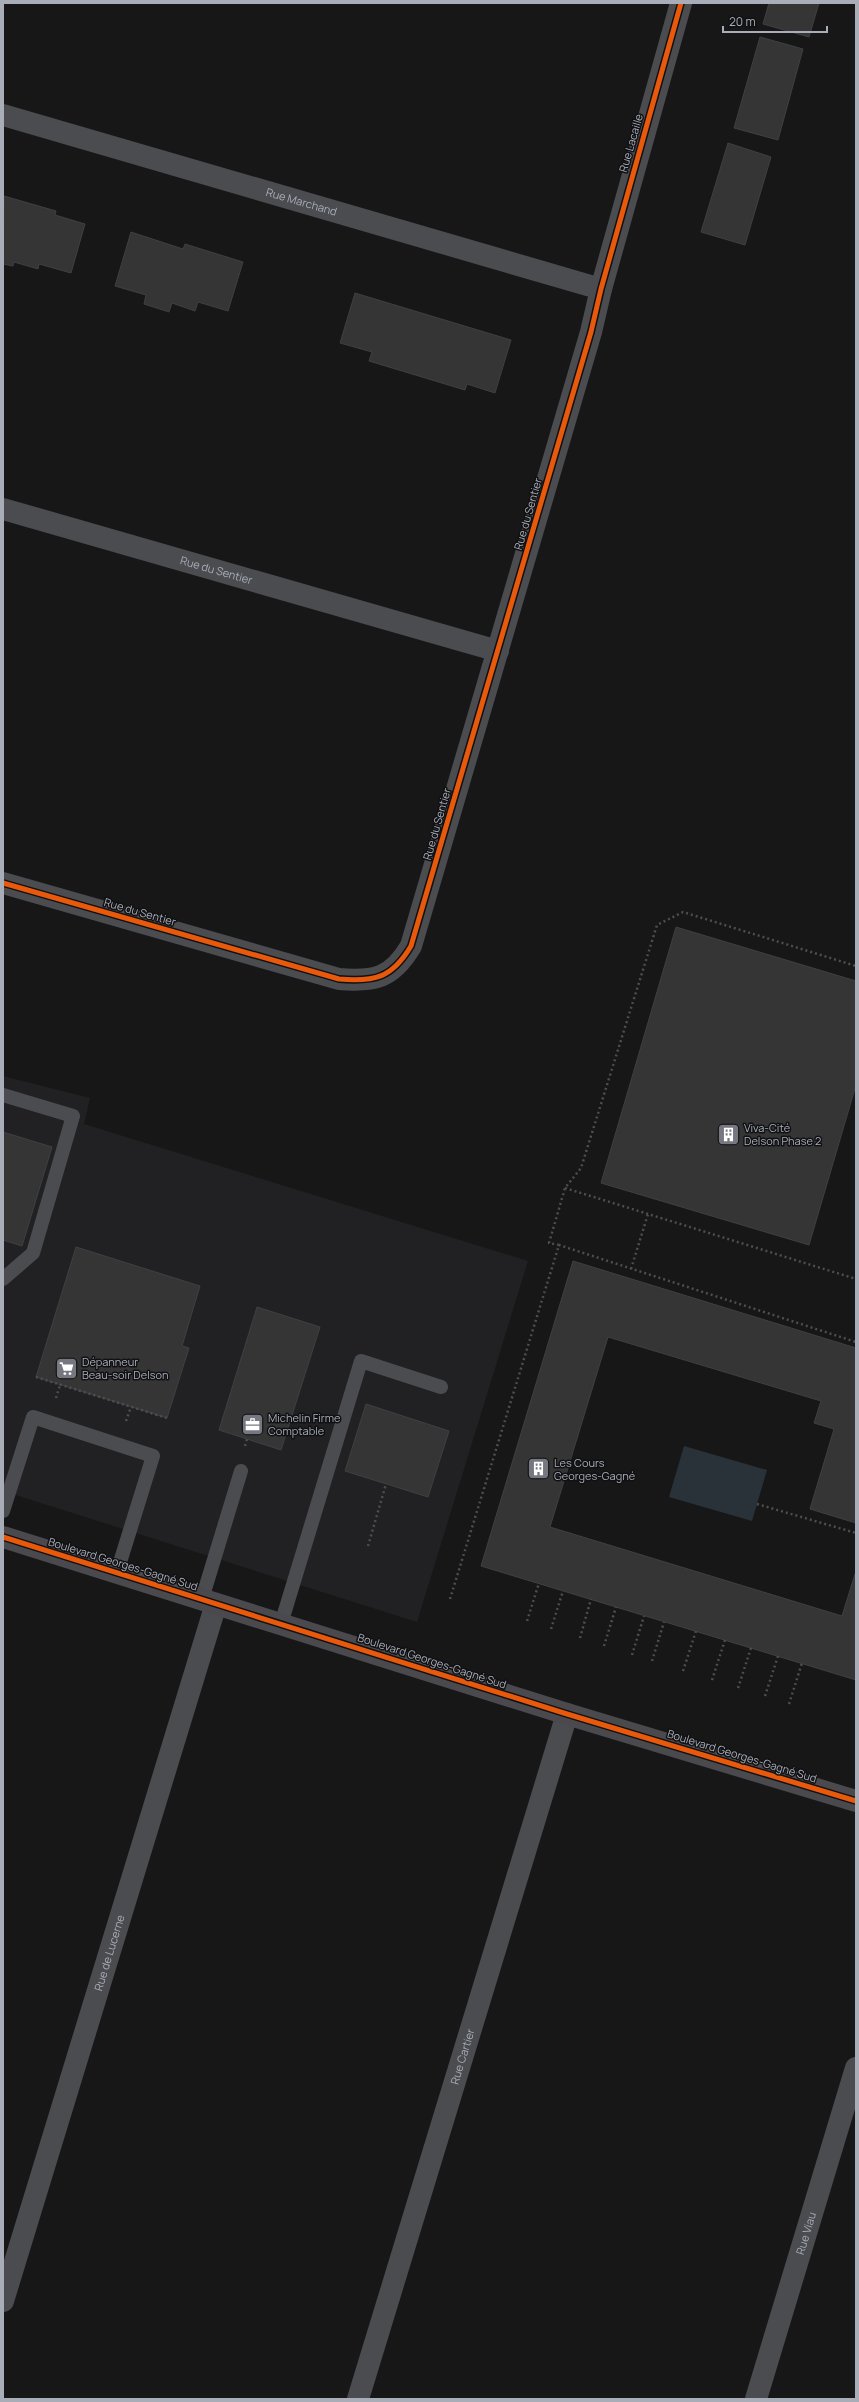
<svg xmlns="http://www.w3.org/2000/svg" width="859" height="2402" font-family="Manrope,sans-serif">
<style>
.built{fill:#212123}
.water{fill:#2a3239}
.building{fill:#353536;stroke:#3f4043}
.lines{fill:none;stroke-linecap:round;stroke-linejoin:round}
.path{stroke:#4d4e52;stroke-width:2.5;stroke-dasharray:2 3;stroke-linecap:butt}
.lane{stroke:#4b4c50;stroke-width:14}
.street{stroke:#4b4c50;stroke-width:22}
.secondary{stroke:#4a4a4e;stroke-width:22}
.cycleway-casing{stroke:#111113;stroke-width:8}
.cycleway{stroke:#e8590c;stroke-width:5}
.labels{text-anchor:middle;stroke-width:3;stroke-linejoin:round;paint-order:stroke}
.street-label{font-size:11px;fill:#a8adb8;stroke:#111113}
.poi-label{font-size:11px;fill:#a8adb8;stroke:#111113;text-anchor:start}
</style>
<rect width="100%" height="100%" fill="#171717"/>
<path class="built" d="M3,1076L90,1098L84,1124L528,1261L417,1622L3,1491Z"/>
<path class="water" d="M684,1446L767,1470L752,1521L669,1497Z"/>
<g class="building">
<path d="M769,3H819L809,37L763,24Z"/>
<path d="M760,37L803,49L778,140L734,128Z"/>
<path d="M728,143L771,157L745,245L701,232Z"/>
<path d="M4,196L56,211L55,215L85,224L71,273L39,264L38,269L14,262L13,266L3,264Z"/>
<path d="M131,232L183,249L185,244L243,262L228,311L198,302L195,311L172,303L169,312L144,304L146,295L115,286Z"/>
<path d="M355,293L511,340L495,393L467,384L465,390L369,361L372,352L340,343Z"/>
<path d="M676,927L856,981V1085L809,1245L601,1183Z"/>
<path d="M3,1132L52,1147L22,1246L3,1240Z"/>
<path d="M76,1247L200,1286L182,1346L189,1348L167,1418L36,1377Z"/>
<path d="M573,1261L856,1348V1523L810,1509L834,1429L814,1423L821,1401L608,1337L550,1527L842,1616L856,1571V1680L481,1566Z"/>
<path d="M257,1307L320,1327L281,1450L219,1430Z"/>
<path d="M366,1404L449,1431L428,1497L345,1471Z"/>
</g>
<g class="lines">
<g class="path">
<path d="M565,1188L856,1279"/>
<path d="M559,1245L549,1243L565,1188L581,1168L657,925L683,912L856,966"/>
<path d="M631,1269L648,1214"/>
<path d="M36,1377L167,1418"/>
<path d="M56,1398L60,1385"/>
<path d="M126,1421L131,1407"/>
<path d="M245,1446L247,1439"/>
<path d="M757,1504L856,1533"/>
<path d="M368,1546L386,1484"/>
<path d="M450,1599L559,1245L856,1342"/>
<path d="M527,1621L539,1583"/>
<path d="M551,1629L563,1591"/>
<path d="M580,1638L591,1599"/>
<path d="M604,1646L616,1607"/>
<path d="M632,1655L644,1616"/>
<path d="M652,1661L664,1622"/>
<path d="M683,1671L696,1631"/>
<path d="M712,1680L725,1640"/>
<path d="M738,1688L751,1648"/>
<path d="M765,1696L778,1656"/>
<path d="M789,1704L802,1663"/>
</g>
<g class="lane">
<path d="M3,1095L73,1116L33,1253L3,1279"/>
<path d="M3,1511L33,1417L153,1456L117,1572"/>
<path d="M202,1599L241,1471"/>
<path d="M281,1624L361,1361L441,1387"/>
</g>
<g class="street">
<path id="s1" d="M3,115L601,289"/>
<path id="s2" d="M3,509L498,651"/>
<path d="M3,883L339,979C375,982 392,978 411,946L591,332L601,289L681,3"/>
<path id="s3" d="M3,2301L216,1604"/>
<path id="s4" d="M358,2399L567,1714"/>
<path id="s5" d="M756,2399L856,2068"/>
</g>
<path class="secondary" d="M3,1537L567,1714L856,1801"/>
<defs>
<g id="cycleway">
<path d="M3,883L339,979C375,982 392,978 411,946L591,332L601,289L681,3"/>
<path d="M3,1537L567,1714L856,1801"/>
</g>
</defs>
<use href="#cycleway" class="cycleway-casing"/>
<use href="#cycleway" class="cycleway"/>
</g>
<defs>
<symbol id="building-square" viewBox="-11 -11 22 22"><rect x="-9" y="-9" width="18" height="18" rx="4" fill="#757880" stroke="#111113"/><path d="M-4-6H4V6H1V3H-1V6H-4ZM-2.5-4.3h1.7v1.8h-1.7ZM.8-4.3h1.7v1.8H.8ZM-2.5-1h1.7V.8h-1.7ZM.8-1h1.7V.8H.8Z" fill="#fff"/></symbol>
<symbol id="supermarket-square" viewBox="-11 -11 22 22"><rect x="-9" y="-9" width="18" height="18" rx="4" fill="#757880" stroke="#111113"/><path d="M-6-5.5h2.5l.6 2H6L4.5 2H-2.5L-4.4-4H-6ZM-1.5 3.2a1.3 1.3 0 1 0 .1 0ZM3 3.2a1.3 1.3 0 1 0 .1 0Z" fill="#fff"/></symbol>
<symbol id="office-square" viewBox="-11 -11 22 22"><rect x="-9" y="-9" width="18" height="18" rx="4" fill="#757880" stroke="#111113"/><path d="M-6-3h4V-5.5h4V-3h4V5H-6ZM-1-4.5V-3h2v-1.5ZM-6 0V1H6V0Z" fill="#fff"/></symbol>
</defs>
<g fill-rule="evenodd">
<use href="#building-square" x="716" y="1122" width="25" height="25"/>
<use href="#supermarket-square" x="54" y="1356" width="25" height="25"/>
<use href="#office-square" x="240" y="1412" width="25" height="25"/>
<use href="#building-square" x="526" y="1456" width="25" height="25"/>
</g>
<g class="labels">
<g class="street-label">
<text transform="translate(631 143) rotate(-74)" y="4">Rue Lacaille</text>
<text dy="4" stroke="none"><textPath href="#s1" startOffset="311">Rue Marchand</textPath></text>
<text transform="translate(528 514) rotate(-74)" y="4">Rue du Sentier</text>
<text dy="4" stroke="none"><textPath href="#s2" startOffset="222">Rue du Sentier</textPath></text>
<text transform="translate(437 824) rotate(-74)" y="4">Rue du Sentier</text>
<text transform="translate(140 912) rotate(16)" y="4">Rue du Sentier</text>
<text transform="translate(123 1564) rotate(17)" y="4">Boulevard Georges-Gagné Sud</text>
<text transform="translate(432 1661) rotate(18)" y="4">Boulevard Georges-Gagné Sud</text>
<text transform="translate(742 1756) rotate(17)" y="4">Boulevard Georges-Gagné Sud</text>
<text dy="4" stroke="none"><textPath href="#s3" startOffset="364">Rue de Lucerne</textPath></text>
<text dy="4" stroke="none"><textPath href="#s4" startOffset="358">Rue Cartier</textPath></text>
<text dy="4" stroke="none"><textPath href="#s5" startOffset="173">Rue Viau</textPath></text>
</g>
<g class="poi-label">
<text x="744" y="1132">Viva-Cité<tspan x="744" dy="13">Delson Phase 2</tspan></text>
<text x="82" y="1366">Dépanneur<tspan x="82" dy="13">Beau-soir Delson</tspan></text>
<text x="268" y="1422">Michelin Firme<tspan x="268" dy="13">Comptable</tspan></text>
<text x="554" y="1467">Les Cours<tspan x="554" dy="13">Georges-Gagné</tspan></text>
</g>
</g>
<rect width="859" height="2402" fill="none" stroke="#a8adb8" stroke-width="8"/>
<path d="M723 26v6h104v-6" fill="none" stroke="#a8adb8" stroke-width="2"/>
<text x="729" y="26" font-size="12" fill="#a8adb8" stroke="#111113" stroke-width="3" paint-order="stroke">20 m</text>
</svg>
